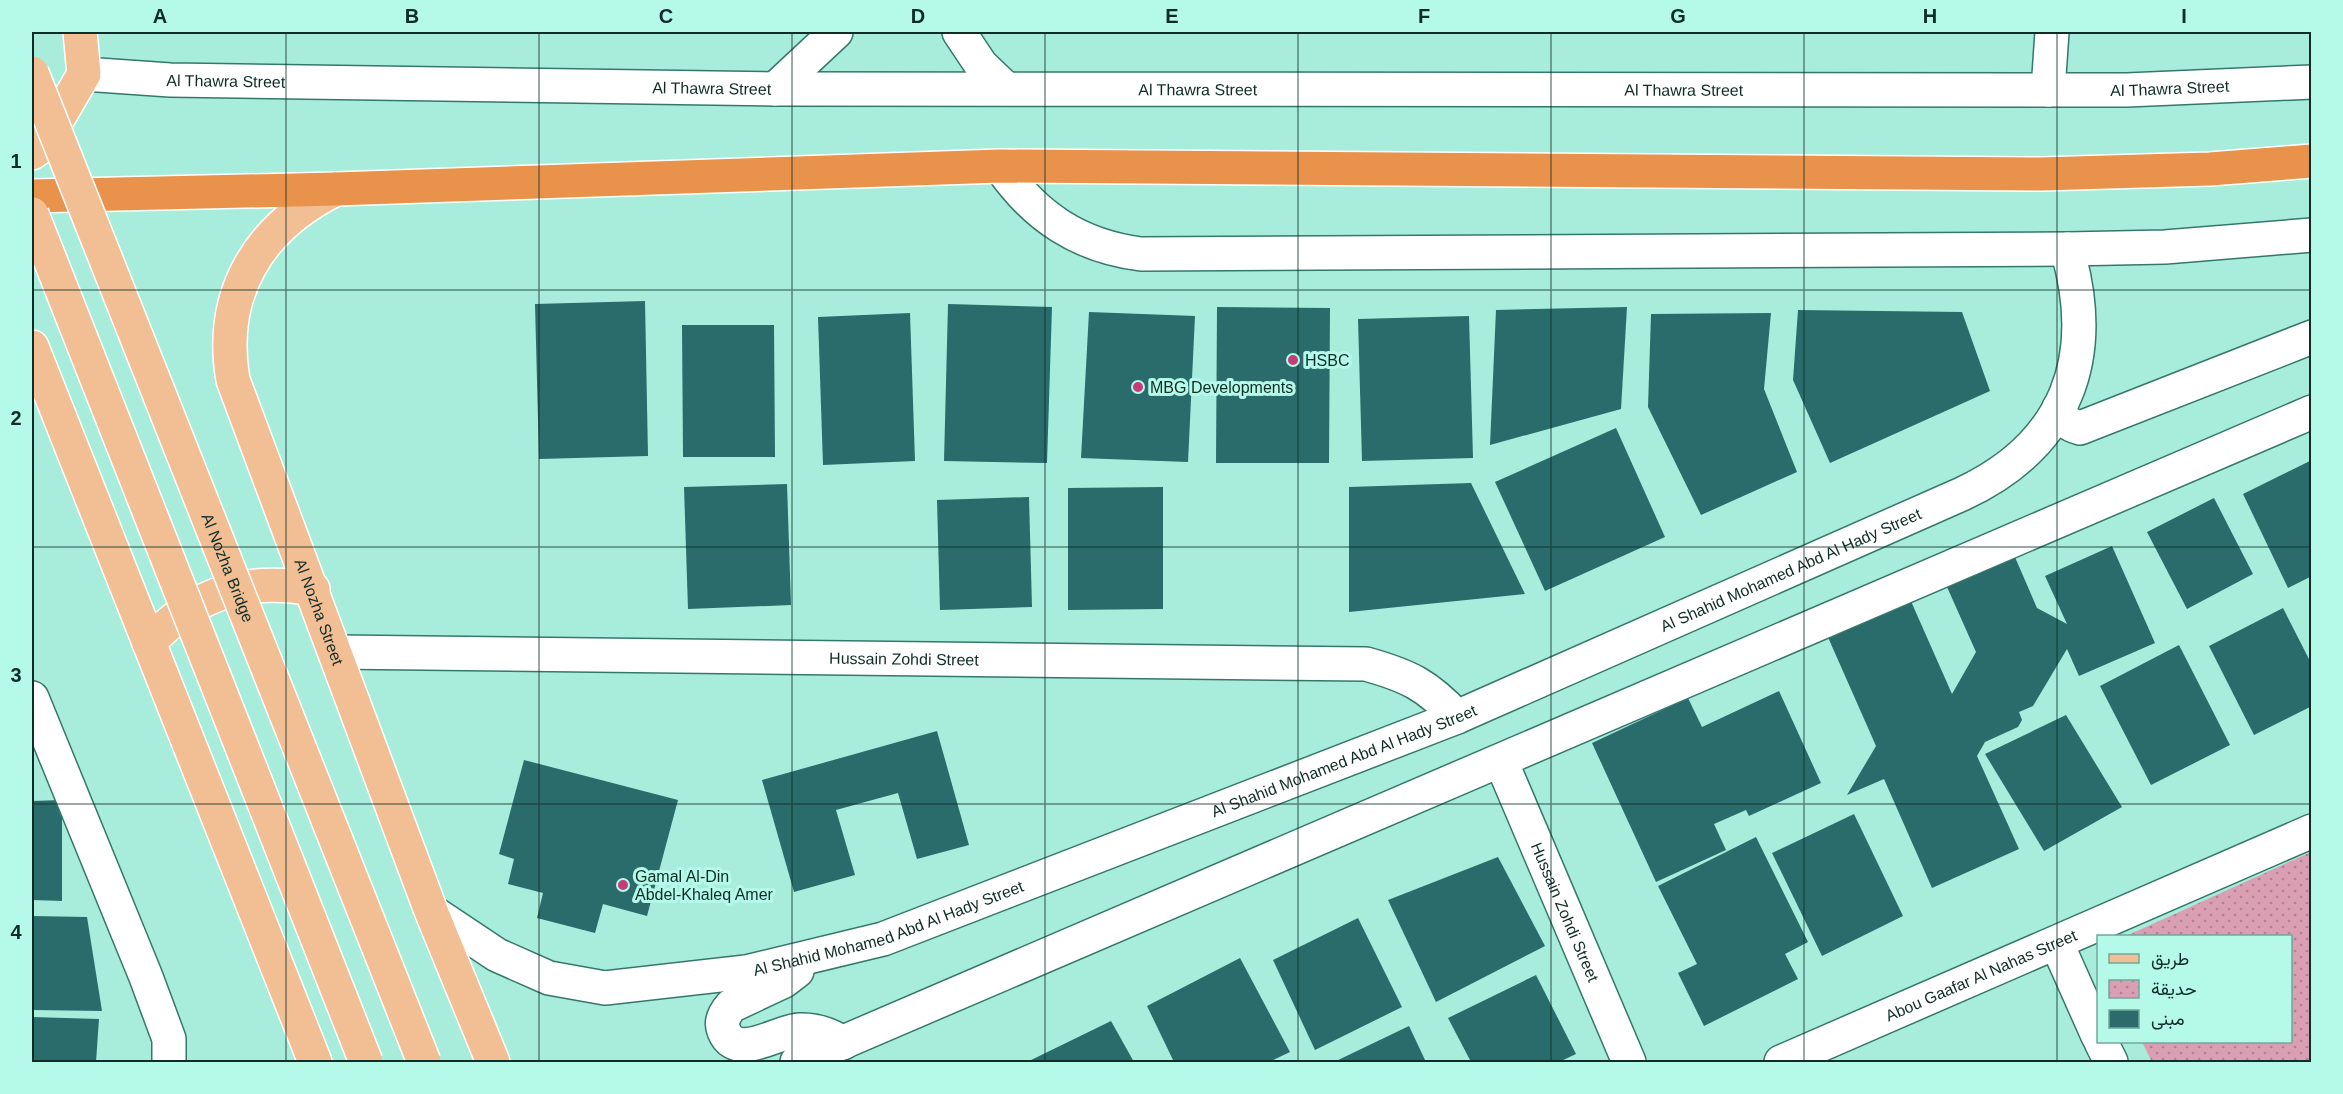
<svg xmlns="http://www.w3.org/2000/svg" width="2343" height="1094" font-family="Arial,Vazirmatn,sans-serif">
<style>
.park{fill:url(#park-dots)}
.building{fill:#2a6b6c}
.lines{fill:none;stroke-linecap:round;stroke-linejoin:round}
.street-casing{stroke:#34786a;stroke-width:36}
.secondary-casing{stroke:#34786a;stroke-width:36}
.primary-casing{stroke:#fff;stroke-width:36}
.highway-casing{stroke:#fff;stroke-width:36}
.street{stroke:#fff;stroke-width:33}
.secondary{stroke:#fff;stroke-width:33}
.primary{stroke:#f2be94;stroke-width:33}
.highway{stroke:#e9924c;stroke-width:33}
.primary-bridge-casing{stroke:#fff;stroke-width:36;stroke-linecap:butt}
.primary-bridge{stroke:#f2be94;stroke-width:33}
.grid{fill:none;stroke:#0f2c26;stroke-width:1.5;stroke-opacity:0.55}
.poi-dot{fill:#c43c78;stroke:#b5fae9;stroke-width:2}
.labels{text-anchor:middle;stroke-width:6;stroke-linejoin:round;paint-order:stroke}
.street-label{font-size:16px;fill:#0f2c26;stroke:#b5fae9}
.poi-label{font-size:16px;fill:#0f2c26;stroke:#b5fae9;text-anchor:start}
.neatline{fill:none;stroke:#0f2c26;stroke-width:2}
.grid-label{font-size:20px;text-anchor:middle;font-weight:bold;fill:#0f2c26}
</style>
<defs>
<pattern id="park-dots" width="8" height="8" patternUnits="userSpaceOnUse" patternTransform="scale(1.5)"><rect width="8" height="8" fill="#db9fb3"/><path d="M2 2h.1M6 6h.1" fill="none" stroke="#b08291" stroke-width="1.8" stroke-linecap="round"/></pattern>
</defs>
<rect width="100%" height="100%" fill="#a8eddc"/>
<path class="park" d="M2311,852V1062H2152L2142,1042H2290V936H2126Z"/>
<g class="building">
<path d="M645,301L648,456L539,459L535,304Z"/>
<path d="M948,304L1052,307L1047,463L944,461Z"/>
<path d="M1217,307L1330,308L1329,463H1216Z"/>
<path d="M1627,307L1621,409L1490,445L1496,310Z"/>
<path d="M1798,310L1962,312L1990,391L1830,463L1793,380Z"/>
<path d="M1089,312L1195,316L1188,462L1081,458Z"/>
<path d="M910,313L915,461L823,465L818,317Z"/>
<path d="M1771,313L1764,389L1797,472L1701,515L1648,407L1651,314Z"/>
<path d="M1469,316L1473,458L1362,461L1358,319Z"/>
<path d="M682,325H774L775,457H683Z"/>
<path d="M1616,428L1665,537L1545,591L1495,482Z"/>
<path d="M2312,460V576L2288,588L2243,494Z"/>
<path d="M1471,483L1525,594L1349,612V487Z"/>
<path d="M787,484L791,605L688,609L684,487Z"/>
<path d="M1163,487V609L1068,610V488Z"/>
<path d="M1029,497L1032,607L940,610L937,500Z"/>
<path d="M2214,498L2253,574L2187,609L2147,532Z"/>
<path d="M2112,546L2155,643L2079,676L2067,649L2033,706L2019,712L2022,720L2018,727L1985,742L1977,756L2019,849L1932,888L1884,779L1847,795L1876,746L1827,635L1910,599L1952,694L1976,652L1943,578L2011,548L2037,608L2067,624L2045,576Z"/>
<path d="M2283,608L2312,665V706L2254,735L2209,646Z"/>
<path d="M2179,645L2230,745L2151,785L2100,686Z"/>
<path d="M1779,691L1821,783L1749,816L1746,810L1714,824L1726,850L1656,882L1592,743L1688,698L1702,727Z"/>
<path d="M2066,715L2122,807L2044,851L1985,754Z"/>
<path d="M937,731L969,845L917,859L898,793L836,810L855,875L794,892L762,780Z"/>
<path d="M524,760L678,800L647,916L603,904L595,933L537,918L543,893L508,884L514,859L499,854Z"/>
<path d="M62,800V901L32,900V801Z"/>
<path d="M1854,814L1903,916L1822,956L1772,853Z"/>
<path d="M1756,837L1808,942L1785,954L1798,979L1704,1026L1678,973L1697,964L1658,886Z"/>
<path d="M1498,857L1545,946L1436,1002L1388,900Z"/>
<path d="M32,916L87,917L102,1011L32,1010Z"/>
<path d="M1358,918L1402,1007L1315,1050L1273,960Z"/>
<path d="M1240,958L1290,1052L1269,1062H1174L1147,1006Z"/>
<path d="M1536,975L1576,1054L1559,1062H1471L1448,1018Z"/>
<path d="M32,1017L99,1019L96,1062H32Z"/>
<path d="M1111,1021L1134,1062H1027Z"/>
<path d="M1409,1026L1426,1062H1334Z"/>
</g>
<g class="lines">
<defs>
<g id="street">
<path d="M959,32L981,65L1004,87"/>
<path d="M775,89L836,32"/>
<path d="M2048,90L2052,32"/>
<path d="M2059,408C2063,420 2068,425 2080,428L2312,337"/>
<path id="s1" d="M336,652L1366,664C1409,676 1427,685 1457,717"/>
<path d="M32,698L146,977L169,1039V1062"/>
<path id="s2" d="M1501,761L1629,1062"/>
<path id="s3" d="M431,911L497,955L549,978L605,988L746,972L883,939L1457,717L1962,494C2067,445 2099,358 2067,249"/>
<path d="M2057,944L2098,1036"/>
<path d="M797,971L784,981L731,1006C725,1013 720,1022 724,1031C736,1062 778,1031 799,1030C816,1029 829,1034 843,1043"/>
<path d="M2101,1042L2111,1062"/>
<path d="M797,1062L2312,412"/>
<path id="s4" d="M1781,1062L2312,831"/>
</g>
<g id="secondary">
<path id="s5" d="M84,74L170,80L775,89L2127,90L2312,82"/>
<path d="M1000,166C1035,217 1079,246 1141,254L2067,249L2165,247L2312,235"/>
</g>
<g id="primary">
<path d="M32,153L42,146L84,74L80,32"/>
<path id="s6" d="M336,189C259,227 218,293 233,380L431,911L493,1062"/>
<path d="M32,347L315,1062"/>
<path d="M149,643C195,593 245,577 313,589"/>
</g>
<path id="highway" d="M32,196L336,189L1000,166L2041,174L2210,169L2312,161"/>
</defs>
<use href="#street" class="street-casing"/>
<use href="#secondary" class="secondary-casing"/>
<use href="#primary" class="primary-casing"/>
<use href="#highway" class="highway-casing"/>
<use href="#street" class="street"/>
<use href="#secondary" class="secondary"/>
<use href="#primary" class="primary"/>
<use href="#highway" class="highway"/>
<defs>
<g id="primary-bridge">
<path id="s7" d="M32,73L424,1062"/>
<path d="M32,214L366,1062"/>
</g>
</defs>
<use href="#primary-bridge" class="primary-bridge-casing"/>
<use href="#primary-bridge" class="primary-bridge"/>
</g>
<path class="grid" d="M286,32V1062M539,32V1062M792,32V1062M1045,32V1062M1298,32V1062M1551,32V1062M1804,32V1062M2057,32V1062M32,290H2312M32,547H2312M32,804H2312"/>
<g class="poi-dot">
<circle cx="1293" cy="360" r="6"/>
<circle cx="1138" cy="387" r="6"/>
<circle cx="623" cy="885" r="6"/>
</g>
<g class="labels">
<g class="street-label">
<text dy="6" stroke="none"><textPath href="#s5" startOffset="142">Al Thawra Street</textPath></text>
<text dy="6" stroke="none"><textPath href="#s5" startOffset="628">Al Thawra Street</textPath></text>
<text dy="6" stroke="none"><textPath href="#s5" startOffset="1114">Al Thawra Street</textPath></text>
<text dy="6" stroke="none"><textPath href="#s5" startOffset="2086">Al Thawra Street</textPath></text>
<text dy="6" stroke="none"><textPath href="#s5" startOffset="1600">Al Thawra Street</textPath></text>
<text dy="6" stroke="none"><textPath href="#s7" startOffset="532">Al Nozha Bridge</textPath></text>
<text dy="6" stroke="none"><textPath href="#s3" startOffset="1456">Al Shahid Mohamed Abd Al Hady Street</textPath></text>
<text dy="6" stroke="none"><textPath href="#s6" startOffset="482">Al Nozha Street</textPath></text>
<text dy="6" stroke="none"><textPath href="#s1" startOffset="568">Hussain Zohdi Street</textPath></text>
<text dy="6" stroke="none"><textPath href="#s3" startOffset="970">Al Shahid Mohamed Abd Al Hady Street</textPath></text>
<text dy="6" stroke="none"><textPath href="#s2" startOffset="164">Hussain Zohdi Street</textPath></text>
<text dy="6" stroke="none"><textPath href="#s3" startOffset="484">Al Shahid Mohamed Abd Al Hady Street</textPath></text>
<text dy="6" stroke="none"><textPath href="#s4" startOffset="218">Abou Gaafar Al Nahas Street</textPath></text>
</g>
<g class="poi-label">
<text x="1305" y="366">HSBC</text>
<text x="1150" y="393">MBG Developments</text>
<text x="635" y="882">Gamal Al-Din<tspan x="635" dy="18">Abdel-Khaleq Amer</tspan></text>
</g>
</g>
<rect width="2343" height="1094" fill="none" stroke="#b5fae9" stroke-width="66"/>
<rect x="2097" y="935" width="195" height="108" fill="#b5fae9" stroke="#73a89b" stroke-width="1.5"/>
<rect x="2109" y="954" width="30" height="9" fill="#f2be94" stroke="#73a89b" stroke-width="1.5"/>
<text x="2151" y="965" font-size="18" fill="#0f2c26">طريق</text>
<rect x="2109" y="980" width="30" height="18" fill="url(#park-dots)" stroke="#73a89b" stroke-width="1.5"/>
<text x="2151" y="995" font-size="18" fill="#0f2c26">حديقة</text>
<rect x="2109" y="1010" width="30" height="18" fill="#2a6b6c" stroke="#73a89b" stroke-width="1.5"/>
<text x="2151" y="1025" font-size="18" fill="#0f2c26">مبنى</text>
<rect x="33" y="33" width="2277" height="1028" class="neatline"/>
<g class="grid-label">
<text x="160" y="23">A</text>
<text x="412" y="23">B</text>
<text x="666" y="23">C</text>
<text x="918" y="23">D</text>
<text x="1172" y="23">E</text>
<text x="1424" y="23">F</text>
<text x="1678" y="23">G</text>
<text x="1930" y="23">H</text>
<text x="2184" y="23">I</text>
<text x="16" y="168">1</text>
<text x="16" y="425">2</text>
<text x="16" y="682">3</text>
<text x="16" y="939">4</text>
</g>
</svg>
